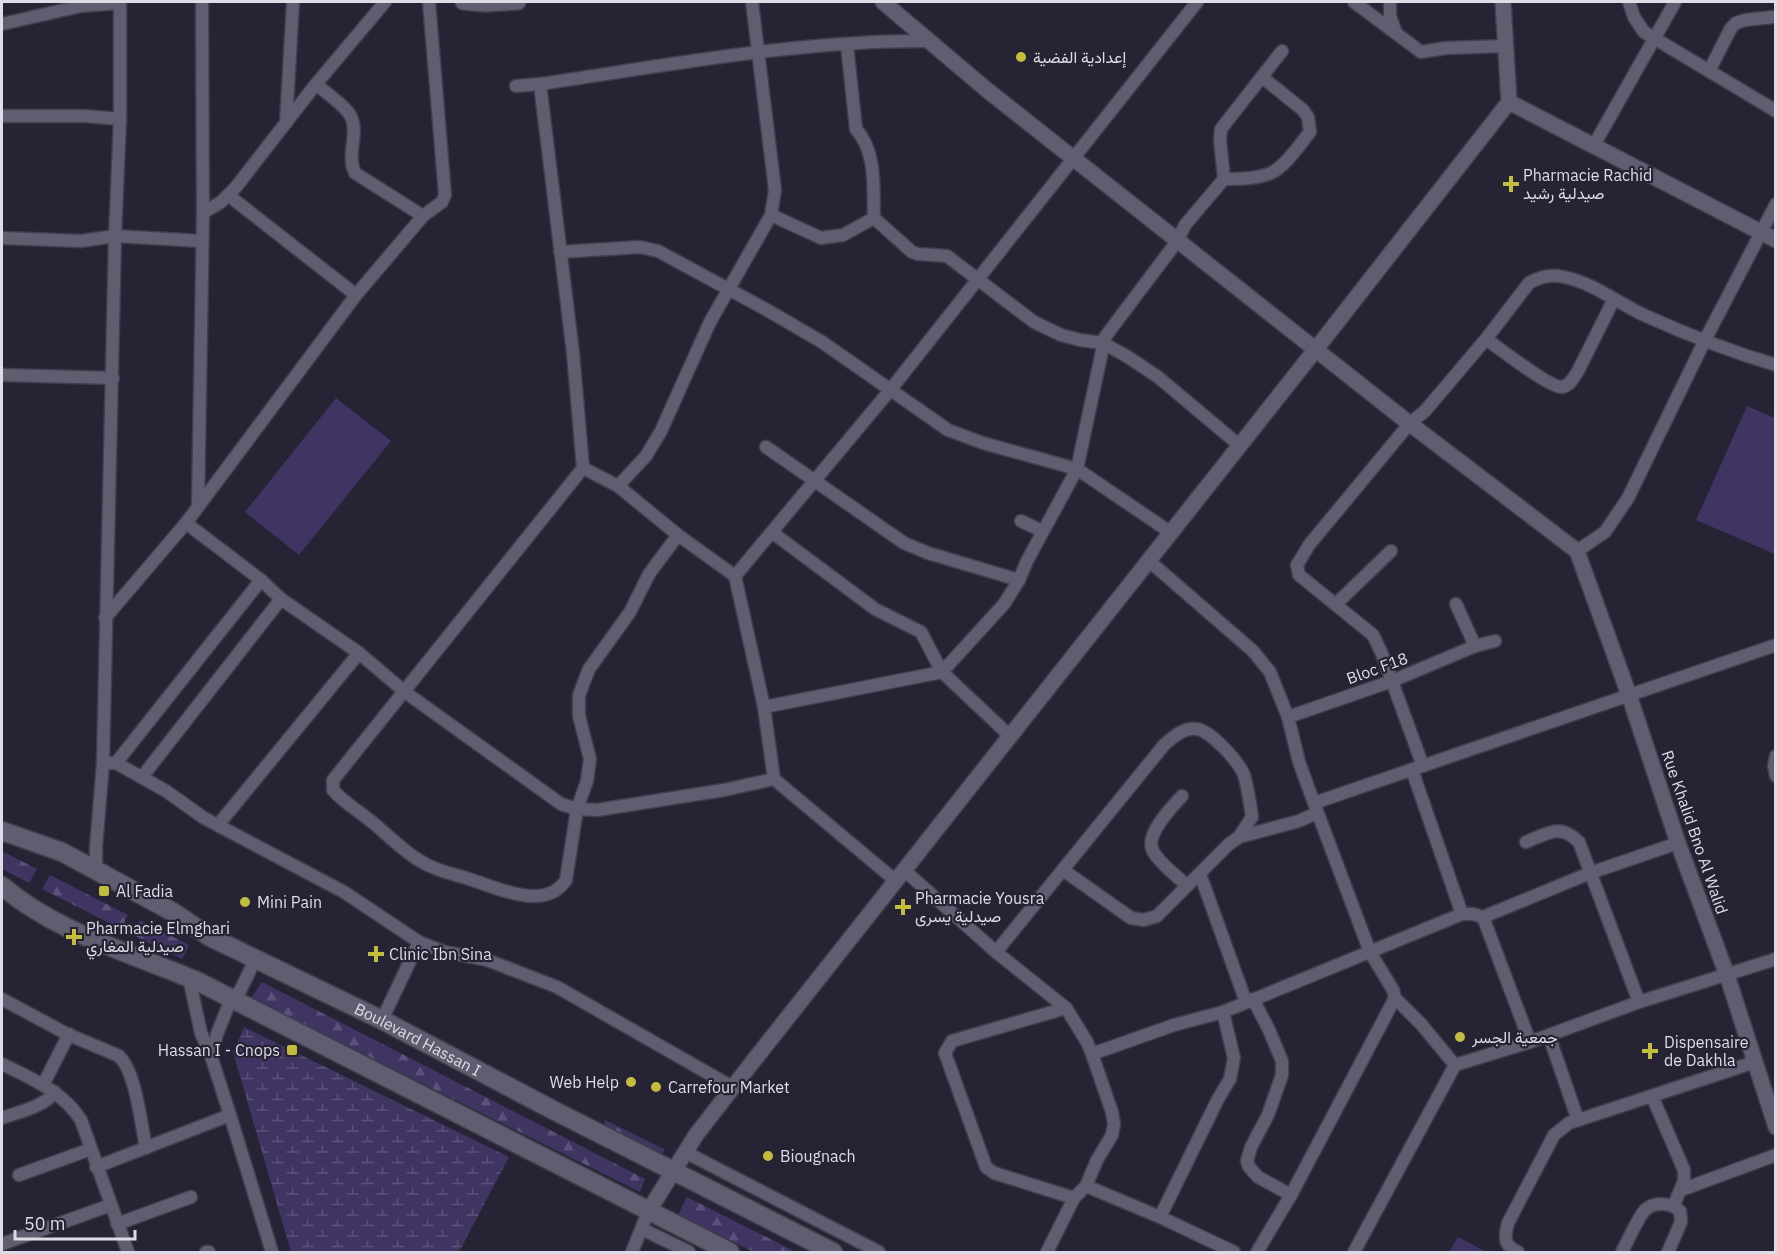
<svg xmlns="http://www.w3.org/2000/svg" width="1777" height="1254" font-family="'IBM Plex Sans',Vazirmatn,sans-serif">
<style>
.green{fill:#403463}
.forest{fill:url(#forest-firs)}
.wetland{fill:url(#wetland-marsh)}
.lines{fill:none;stroke-linecap:round;stroke-linejoin:round}
.minor-casing{stroke:#413e4c;stroke-width:15}
.tertiary-casing{stroke:#413e4c;stroke-width:18}
.secondary-casing{stroke:#413e4c;stroke-width:21}
.minor{stroke:#605d70;stroke-width:12}
.tertiary{stroke:#605d70;stroke-width:15}
.secondary{stroke:#605d70;stroke-width:18}
.poi-dot{fill:#c3bd3e;stroke:#262334;stroke-width:2}
.labels{text-anchor:middle;stroke-width:4.5;stroke-linejoin:round;paint-order:stroke}
.poi-label{font-size:16px;fill:#dedce7;stroke:#262334;text-anchor:start}
.street-label{font-size:16px;fill:#dedce7;stroke:#262334}
</style>
<defs>
<pattern id="forest-firs" width="22" height="20" patternUnits="userSpaceOnUse" patternTransform="scale(1.5)"><rect width="22" height="20" fill="#403463"/><path d="M5 1l3.5 6h-7zM16 11l3.5 6h-7z" fill="#5b5179"/></pattern>
<pattern id="wetland-marsh" width="20" height="14" patternUnits="userSpaceOnUse" patternTransform="scale(1.5)"><rect width="20" height="14" fill="#403463"/><path d="M1 5h8M5 5V1M11 12h8M15 12V8" fill="none" stroke="#5b5179"/></pattern>
</defs>
<rect width="100%" height="100%" fill="#262334"/>
<g class="green">
<path d="M336,398L391,441L299,555L245,512Z"/>
<path d="M1747,406L1775,418V554L1696,520Z"/>
<path d="M1458,1237L1487,1252H1449Z"/>
</g>
<g class="forest">
<path d="M2,851L37,869L29,883L2,869Z"/>
<path d="M50,875L128,915L121,929L42,889Z"/>
<path d="M140,920L189,945L182,959L133,935Z"/>
<path d="M262,982L645,1179L640,1192L251,998Z"/>
<path d="M605,1120L664,1149L662,1157L604,1131Z"/>
<path d="M687,1197L796,1252H754L678,1215Z"/>
</g>
<path class="wetland" d="M244,1027L509,1157L459,1252H291L233,1052Z"/>
<g class="lines">
<defs>
<g id="minor">
<path d="M1354,2L1421,52L1446,48L1506,46"/>
<path d="M1390,2V16L1396,33"/>
<path d="M1629,2L1634,17L1644,32L1776,111"/>
<path d="M2,24L81,6L120,3"/>
<path d="M847,45L856,129C877,153 873,187 874,218L912,252L918,254L947,256L1034,322L1061,335L1080,340L1103,343L1128,357L1158,377L1239,445"/>
<path d="M1709,71L1731,28L1736,23L1745,20L1773,17"/>
<path d="M316,84C326,93 340,102 348,112C362,130 345,153 355,173L423,216"/>
<path d="M540,84L573,353L583,468L333,780V790C344,803 359,811 372,822C388,835 404,852 422,862C436,871 454,874 469,879C498,888 545,912 566,880L577,809L587,781L590,759L579,716V695L589,669L630,612L649,574L678,535"/>
<path d="M516,86L540,84C669,65 800,40 931,41"/>
<path d="M2,116H85L120,119"/>
<path d="M286,123L293,2"/>
<path d="M1594,145L1675,2"/>
<path d="M1224,179L1220,140L1221,129L1282,51"/>
<path d="M228,195L356,295"/>
<path d="M203,213L221,202L236,187L316,84L385,2"/>
<path d="M771,215L821,238L843,235L874,218"/>
<path d="M2,238L81,241L115,236L201,241"/>
<path d="M560,252L640,247L658,251L767,310L822,342L948,430L983,443L1077,469L1170,532"/>
<path d="M1486,339C1499,348 1550,388 1562,387C1570,386 1574,377 1578,371L1614,299"/>
<path d="M2,375L113,378"/>
<path d="M766,447L904,543L928,553L1019,580"/>
<path d="M583,468L618,486L678,535L735,576L764,707L774,779L896,881"/>
<path d="M618,486L646,456L661,431L710,322L771,215L775,190L752,2"/>
<path d="M198,506L203,213L202,2"/>
<path d="M1021,521L1042,531"/>
<path d="M186,523L261,580L281,599L359,653L405,692L561,804L577,809L597,810L724,790L774,779"/>
<path d="M773,533L875,609L921,632L942,672L1004,604L1019,580L1027,561L1077,469L1105,337L1178,240L1185,225L1224,179C1239,179 1257,179 1271,173C1285,167 1301,143 1310,132L1308,117L1303,110L1262,77"/>
<path d="M1577,551L1605,532L1628,498L1705,340L1776,204"/>
<path d="M1148,560L1253,651L1270,672L1288,717L1299,762L1314,803L1370,952L1393,990L1395,998L1421,1024L1455,1065"/>
<path d="M735,576L891,389L1197,2"/>
<path d="M1336,604L1391,551"/>
<path d="M1456,604L1475,646"/>
<path d="M105,618L186,523L356,295L423,216L442,202L445,195L429,2"/>
<path d="M764,707L942,672L1010,736"/>
<path d="M1288,717L1392,681L1475,646L1495,641"/>
<path d="M1776,756L1774,766L1776,776"/>
<path d="M103,763H116L166,791L204,818L344,892L419,942L445,952L487,960L557,987L734,1088"/>
<path d="M116,763L261,580"/>
<path d="M1423,766L1382,654L1373,635L1299,575L1297,565L1309,545L1410,423L1425,411L1486,339L1529,283C1540,277 1550,274 1564,277C1594,283 1619,304 1646,316C1688,335 1732,352 1776,365"/>
<path d="M1412,770L1462,914"/>
<path d="M142,777L281,599"/>
<path d="M1182,796C1172,807 1144,835 1153,851C1158,862 1177,876 1186,885"/>
<path d="M1314,803L1776,645"/>
<path d="M218,825L359,653"/>
<path d="M1526,842C1548,833 1560,823 1579,842L1639,1002"/>
<path d="M904,870L996,952L1066,1008L1087,1042L1092,1054L1174,1025L1223,1012L1462,914H1473L1483,917L1530,1042"/>
<path d="M1063,870L1131,918L1144,920L1157,916L1229,844L1239,837L1299,821L1317,813"/>
<path d="M96,871V847L103,763L115,236L120,119V2"/>
<path d="M1200,874L1246,1002"/>
<path d="M1483,917L1590,873L1678,843"/>
<path d="M996,952L1164,745C1173,737 1184,727 1197,729C1211,731 1239,762 1244,775C1248,788 1250,803 1252,817L1239,837"/>
<path d="M189,978L201,1033L211,1056L230,1115L272,1252"/>
<path d="M2,999L67,1034L119,1056C136,1072 141,1124 146,1148"/>
<path d="M1253,999L1269,1030L1282,1061V1075L1268,1115L1251,1147L1247,1161L1249,1167L1258,1177L1291,1195L1257,1252"/>
<path d="M1066,1008L952,1041L945,1053L986,1167L994,1173L1074,1198"/>
<path d="M382,1020L419,942"/>
<path d="M1549,1036L1578,1120"/>
<path d="M211,1056L217,1034L231,999L240,991L255,960"/>
<path d="M2,1064C32,1079 62,1091 81,1120L128,1252"/>
<path d="M43,1085L69,1034"/>
<path d="M1652,1096L1684,1170V1181L1674,1205"/>
<path d="M2,1118C18,1112 44,1107 55,1092"/>
<path d="M685,1152L879,1252"/>
<path d="M96,1167L230,1115"/>
<path d="M19,1175L91,1149"/>
<path d="M1086,1186L1160,1217L1234,1252"/>
<path d="M1681,1190L1776,1155"/>
<path d="M1291,1195L1395,998"/>
<path d="M1160,1217L1218,1099L1230,1079L1234,1058L1223,1012"/>
<path d="M117,1224L191,1197"/>
<path d="M642,1229L689,1252"/>
<path d="M2,1244L111,1205"/>
<path d="M206,1252H209"/>
<path d="M632,1252L648,1212"/>
<path d="M1047,1252L1074,1198L1086,1186L1097,1160L1112,1135L1114,1124L1112,1112L1092,1054"/>
<path d="M1354,1252L1455,1065L1530,1042L1639,1002L1776,959"/>
<path d="M1518,1252C1504,1246 1504,1237 1508,1223L1554,1135L1569,1123L1755,1062"/>
<path d="M1622,1252C1626,1244 1639,1216 1645,1210C1655,1201 1671,1203 1680,1211L1681,1222L1668,1252"/>
</g>
<g id="tertiary">
<path d="M463,2L485,4L518,2"/>
<path d="M883,2L987,90L1073,158L1405,420L1577,551L1629,695L1678,843L1727,975L1776,1127"/>
<path d="M1509,102L1776,240"/>
<path d="M648,1212L696,1135L751,1064L1316,349L1509,102L1503,2"/>
</g>
<g id="secondary">
<path id="s1" d="M2,831L62,852L173,912L210,937L382,1020L555,1111L833,1252"/>
<path d="M2,886C57,933 134,954 199,982L730,1252"/>
</g>
</defs>
<use href="#minor" class="minor-casing"/>
<use href="#tertiary" class="tertiary-casing"/>
<use href="#secondary" class="secondary-casing"/>
<use href="#minor" class="minor"/>
<use href="#tertiary" class="tertiary"/>
<use href="#secondary" class="secondary"/>
</g>
<g class="poi-dot">
<circle cx="1021" cy="57" r="6"/>
<path d="M1508 175h6v6h6v6h-6v6h-6v-6h-6v-6h6z"/>
<rect x="98" y="885" width="12" height="12" rx="3"/>
<circle cx="245" cy="902" r="6"/>
<path d="M900 898h6v6h6v6h-6v6h-6v-6h-6v-6h6z"/>
<path d="M71 928h6v6h6v6h-6v6h-6v-6h-6v-6h6z"/>
<path d="M373 945h6v6h6v6h-6v6h-6v-6h-6v-6h6z"/>
<circle cx="1460" cy="1037" r="6"/>
<rect x="286" y="1044" width="12" height="12" rx="3"/>
<path d="M1647 1042h6v6h6v6h-6v6h-6v-6h-6v-6h6z"/>
<circle cx="631" cy="1082" r="6"/>
<circle cx="656" cy="1087" r="6"/>
<circle cx="768" cy="1156" r="6"/>
</g>
<g class="labels">
<g class="poi-label">
<text x="1033" y="63">إعدادية الفضية</text>
<text x="1523" y="181">Pharmacie Rachid<tspan x="1523" dy="18">صيدلية رشيد</tspan></text>
<text x="116" y="897">Al Fadia</text>
<text x="915" y="904">Pharmacie Yousra<tspan x="915" dy="18">صيدلية يسرى</tspan></text>
<text x="257" y="908">Mini Pain</text>
<text x="86" y="934">Pharmacie Elmghari<tspan x="86" dy="18">صيدلية المغاري</tspan></text>
<text x="389" y="960">Clinic Ibn Sina</text>
<text x="1472" y="1043">جمعية الجسر</text>
<text x="1664" y="1048">Dispensaire<tspan x="1664" dy="18">de Dakhla</tspan></text>
<text x="280" y="1056" text-anchor="end">Hassan I - Cnops</text>
<text x="619" y="1088" text-anchor="end">Web Help</text>
<text x="668" y="1093">Carrefour Market</text>
<text x="780" y="1162">Biougnach</text>
</g>
<g class="street-label">
<text transform="translate(1377 668) rotate(-20)" y="6">Bloc F18</text>
<text transform="translate(1695 832) rotate(71)" y="6">Rue Khalid Bno Al Walid</text>
<text dy="6" stroke="none"><textPath href="#s1" startOffset="466">Boulevard Hassan I</textPath></text>
</g>
</g>
<rect width="1777" height="1254" fill="none" stroke="#dedce7" stroke-width="6"/>
<path d="M15 1230v9h120v-9" fill="none" stroke="#dedce7" stroke-width="3"/>
<text x="24" y="1230" font-size="18" fill="#dedce7" stroke="#262334" stroke-width="4.5" paint-order="stroke">50 m</text>
</svg>
